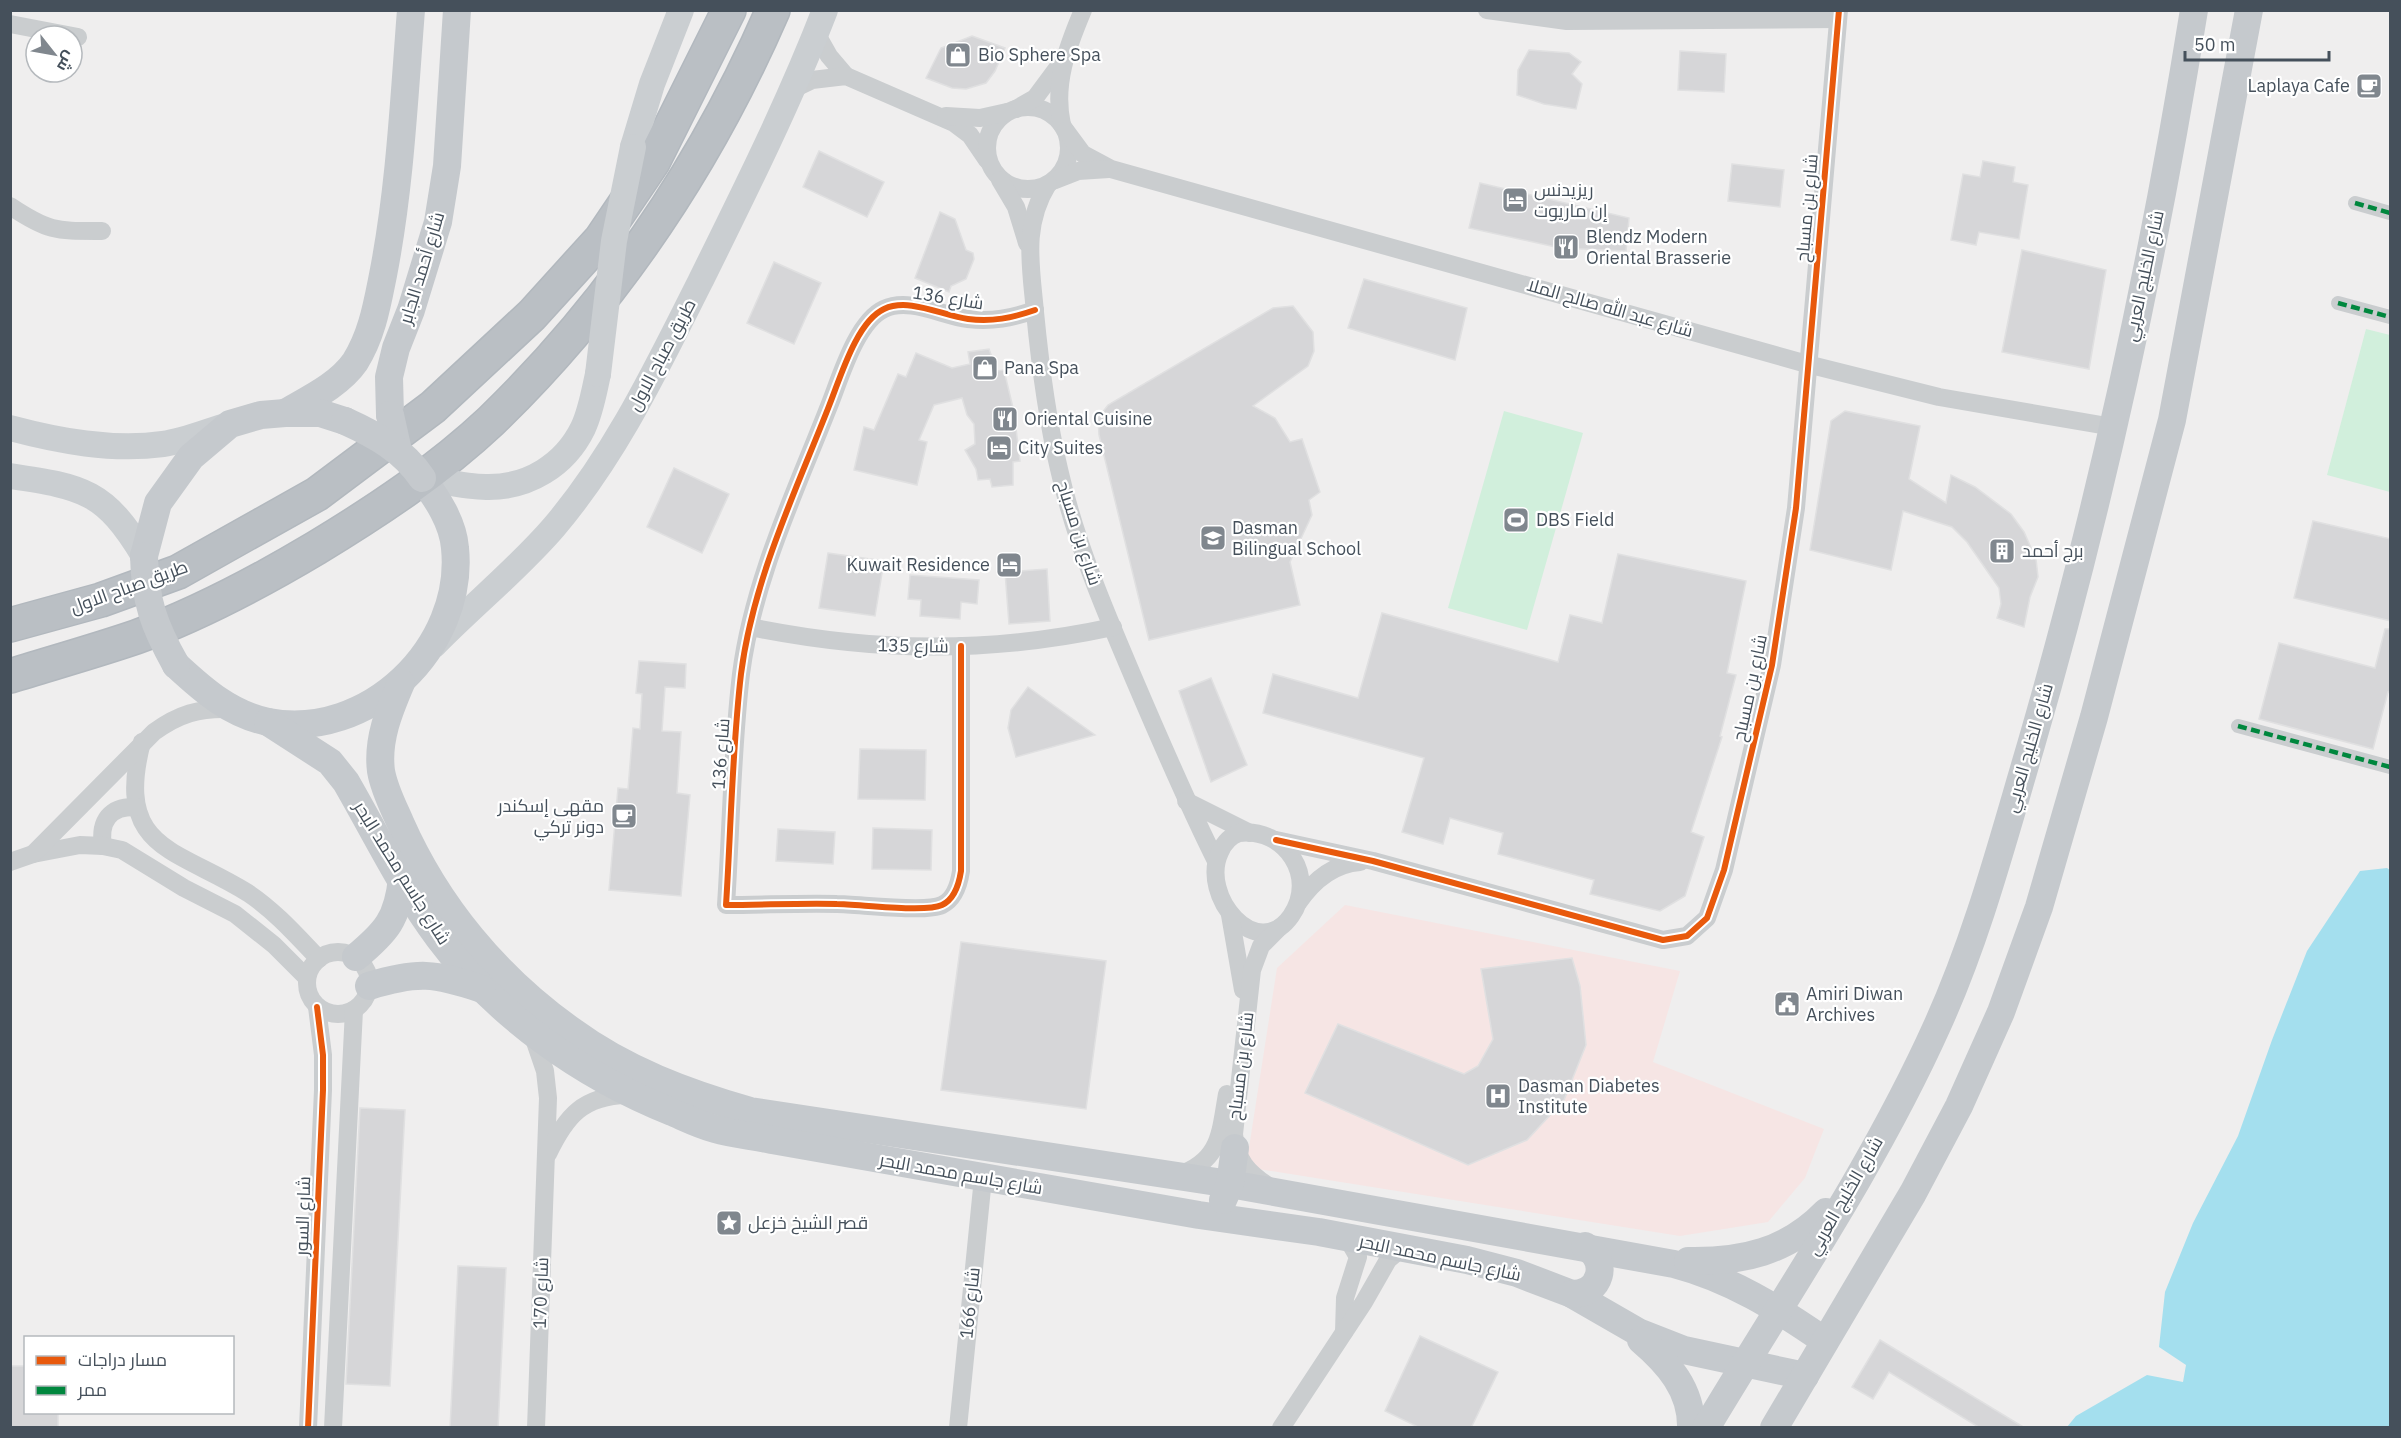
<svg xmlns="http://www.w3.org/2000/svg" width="2401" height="1438" font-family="'IBM Plex Sans',Cairo,sans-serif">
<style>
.medical{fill:#f6e5e4}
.green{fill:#d1efdc}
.water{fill:#a4dfee}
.building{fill:#d6d6d8;stroke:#e0e0e1;stroke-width:1.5}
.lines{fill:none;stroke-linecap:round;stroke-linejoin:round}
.motorway-casing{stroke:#b2b8be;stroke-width:36}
.pedestrian{stroke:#cacdcf;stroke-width:14}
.minor{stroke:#cacdcf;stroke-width:18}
.secondary{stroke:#caced1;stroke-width:26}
.primary{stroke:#c5c9cd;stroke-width:28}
.motorway{stroke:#babfc4;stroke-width:33}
.secondary-bridge{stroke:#caced1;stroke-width:26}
.primary-bridge{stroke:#c5c9cd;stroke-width:28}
.quiet{stroke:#00873e;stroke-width:4.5;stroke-dasharray:9 4.5;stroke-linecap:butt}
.cycleway-casing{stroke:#fff;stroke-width:10}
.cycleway{stroke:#e8590c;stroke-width:6}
.labels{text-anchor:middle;stroke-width:4.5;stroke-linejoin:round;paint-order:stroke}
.poi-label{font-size:18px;fill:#45505b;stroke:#fff;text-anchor:start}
.street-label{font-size:18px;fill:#45505b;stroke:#fff}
</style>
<rect width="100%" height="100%" fill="#efeeee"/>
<path class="medical" d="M1345,905L1680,971L1653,1062L1824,1129L1805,1178L1768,1222L1680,1236L1246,1167L1277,968Z"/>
<g class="green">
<path d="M2366,329L2390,335V492L2327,475Z"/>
<path d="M1504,411L1583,433L1527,630L1448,608Z"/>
</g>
<path class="water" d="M2387,868L2390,870V1427H2067L2076,1416L2147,1375L2183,1382L2186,1365L2159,1347L2165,1292L2193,1223L2238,1136L2272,1040L2307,951L2360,871Z"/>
<g class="building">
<path d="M972,36L1005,48L995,71L986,83L966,89L952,88L926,78L941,48Z"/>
<path d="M1529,50L1569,53L1581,62L1572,74L1582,84L1576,109L1544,104L1517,95L1518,70Z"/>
<path d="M1680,51L1726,54L1724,92L1678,90Z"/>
<path d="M819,151L884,182L867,217L803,187Z"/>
<path d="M1983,161L2015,167L2013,182L2028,185L2019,239L1979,232L1976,245L1951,240L1963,174L1980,177Z"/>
<path d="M1732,164L1784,170L1780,207L1728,201Z"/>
<path d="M1480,183L1629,218L1626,251L1560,248L1469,228Z"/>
<path d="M940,212L955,219L966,250L973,253L974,259L966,279L951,286L949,292L915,278Z"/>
<path d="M2022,250L2106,270L2089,369L2002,352Z"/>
<path d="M774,262L821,283L794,344L747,323Z"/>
<path d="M1364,279L1467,308L1455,360L1348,328Z"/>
<path d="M1293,306L1313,332L1314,351L1308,366L1253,406L1275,418L1290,442L1302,439L1320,492L1309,500L1312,515L1290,562L1300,605L1149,640L1099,435L1098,418L1108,405L1273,308Z"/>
<path d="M989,349L997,371L1004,370L1014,412L1020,461L1013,462V485L992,487L990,479L978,480L976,469L965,450L975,444L974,424L967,415L962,398L934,405L919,440L927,442L917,485L854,470L864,427L874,430L898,374L906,377L916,353L952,368L970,364L968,352Z"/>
<path d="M1845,411L1920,426L1909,479L1946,503L1951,475L1975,487L2011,514L2024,532L2036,559L2038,577L2030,597L2024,627L1997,618L2001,604L1999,588L1967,542L1952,527L1903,511L1891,570L1810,550L1831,421Z"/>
<path d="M674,468L729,494L702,553L647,527Z"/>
<path d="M2313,521L2391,539V621L2294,598Z"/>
<path d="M828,553L884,561L875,616L819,608Z"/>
<path d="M1618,554L1746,581L1727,673L1736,675L1720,736L1722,737L1691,832L1704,837L1685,896L1660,911L1590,894L1594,880L1498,854L1503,833L1450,818L1443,844L1402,832L1424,758L1263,713L1273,674L1358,698L1382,613L1558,662L1570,615L1602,623Z"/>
<path d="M1047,569L1050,621L1009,624L1005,572Z"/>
<path d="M910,575L979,580L977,604L961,602L960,619L920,616L921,600L908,599Z"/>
<path d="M2385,629H2391V693L2388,692L2373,749L2259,719L2279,643L2375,668Z"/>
<path d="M639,661L686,664L685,688L665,687L662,731L681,732L677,793L690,795L681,896L609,890L618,788L628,789L633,728L640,729L642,694L636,693Z"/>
<path d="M1211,678L1247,765L1211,782L1179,691Z"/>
<path d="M1028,687L1095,735L1016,757L1008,728L1011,710Z"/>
<path d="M860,749L926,750L925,800L858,799Z"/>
<path d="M873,828L932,830L931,870L872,869Z"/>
<path d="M778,829L835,832L833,864L776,861Z"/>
<path d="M961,942L1106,961L1086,1109L941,1090Z"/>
<path d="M1572,958L1580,986L1586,1045L1564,1100L1527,1140L1468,1165L1305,1093L1338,1024L1464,1074L1478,1066L1493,1039L1481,969Z"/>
<path d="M360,1108L405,1110L390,1386L346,1384Z"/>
<path d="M458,1266L506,1268L498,1428H450Z"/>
<path d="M1420,1336L1498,1372L1471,1428H1420L1385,1411Z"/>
<path d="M1880,1340L2025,1428H1980L1889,1372L1873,1399L1852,1387Z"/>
<path d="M10,1366H26V1413H58V1428H10Z"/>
</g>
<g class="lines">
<defs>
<g id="motorway">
<path d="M10,625L101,600L178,572L317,494L433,407L532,315L601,239L653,162L729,10"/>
<path d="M10,676C52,663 95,651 136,637C199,614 259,582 316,548C377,511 439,470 491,421C612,304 706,164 773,10"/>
</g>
</defs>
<use href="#motorway" class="motorway-casing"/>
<g class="pedestrian">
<path d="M2355,203L2390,213"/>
<path d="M2338,303L2390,317"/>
<path d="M2238,726L2390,767"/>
</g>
<g class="minor">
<path d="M1487,10L1567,21L1838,19"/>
<path d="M10,24L78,37"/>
<path d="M816,33L829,56L846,76"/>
<path d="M791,90L812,80L846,76L954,123L970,135L987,160"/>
<circle cx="1028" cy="148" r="41"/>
<path d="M1016,109L1035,98L1061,63"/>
<path d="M946,116L980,118L1007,112"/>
<path d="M1062,125C1053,84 1067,48 1083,10"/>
<path d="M1066,131L1083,154L1111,169L1807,364L1939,397L2113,427"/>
<path d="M1000,180L1016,207L1027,243"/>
<path d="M1055,180L1078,171L1109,169"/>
<path d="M1048,184C1022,226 1031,266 1035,312C1040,364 1047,418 1059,469C1075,541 1105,611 1134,679C1160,740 1186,801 1216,861"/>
<path d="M10,206C49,232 56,231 102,231"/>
<path d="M750,627C873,652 989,654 1113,627"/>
<path d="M961,646V871C959,884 955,899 942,905C925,913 858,904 837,904C800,903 763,905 726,905C731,829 732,750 741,674C753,580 795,493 829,406C840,379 856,322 884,309C909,297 943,316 968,319C992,322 1012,318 1035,310"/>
<path d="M142,742C114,850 176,848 248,893C275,911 297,936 319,959"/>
<path d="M1186,801L1250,833"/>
<path d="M1239,833C1285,827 1318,877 1291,916C1257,964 1199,896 1220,852C1224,843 1230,836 1239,833Z"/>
<path d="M1276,840L1373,861L1663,940L1687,936L1707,918L1724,870L1772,665L1796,508L1839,10"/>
<path d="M103,846C99,821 110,806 136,807"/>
<path d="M33,854L80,845L103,846L122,850L184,888L235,914L274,945L306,977"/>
<path d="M10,862L33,854L154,732C179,714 199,708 229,709"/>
<path d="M1298,903C1313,881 1332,864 1360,862"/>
<path d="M1230,915L1243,990"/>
<circle cx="338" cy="983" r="31"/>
<path d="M532,1033L545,1071L548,1098L536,1428"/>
<path d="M548,1154C566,1116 583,1096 627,1095"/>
<path d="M1179,1175C1221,1160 1220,1133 1227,1094"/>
<path d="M1270,1187C1248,1173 1236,1160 1234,1134L1252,970L1261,946L1279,928"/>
<path d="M1344,1332L1345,1298L1358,1257L1347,1238"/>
<path d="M308,1428L323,1090V1055L317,1007"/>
<path d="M333,1428L354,1010"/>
<path d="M958,1428L983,1178"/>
<path d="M1281,1428L1364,1302L1388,1260L1402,1248"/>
</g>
<g class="secondary">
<path d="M633,147L652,84L681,10"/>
<path d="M10,428C59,441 112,451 163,444C185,441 208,431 229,425"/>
<path d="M10,476C84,487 105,491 144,556"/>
<path d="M422,478C443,481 465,487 486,487C528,488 565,465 583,428C591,411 594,392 598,374"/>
<path d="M434,645C473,605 518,569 554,527C616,454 657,367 700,282C744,193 789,103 825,10"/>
</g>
<g class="primary">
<path d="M285,413C309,399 339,385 355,362C372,335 377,305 383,275C400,188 404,99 411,10"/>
<path d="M390,415L389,377L396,348L411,310L438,222L447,166L457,10"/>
<path d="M144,556L158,503L191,457L230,424L261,415L285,413H320L345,421"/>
<path d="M176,665C203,690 230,714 268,722C368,741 465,647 455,548C453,522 437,499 422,478"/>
<path d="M401,683C389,711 377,740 381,771C384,789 393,806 400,822C437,906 497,978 572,1031C625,1070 687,1093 750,1111L1230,1184L1674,1264C1731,1279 1777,1308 1825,1341"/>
<path d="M268,722L330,762L346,782C376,834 403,890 439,938C497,1016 582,1076 672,1112C686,1118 700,1125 715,1129C733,1134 753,1136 772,1140L1199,1215L1319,1232L1467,1260L1517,1273L1572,1294L1638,1332L1684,1350L1805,1376"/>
<path d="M356,957C386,932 398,919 402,878"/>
<path d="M369,986C418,971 434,973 482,989"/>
<path d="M1223,1200L1230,1184L1235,1148"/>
<path d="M1688,1261C1742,1262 1787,1252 1826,1212"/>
<path d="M1572,1294C1601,1294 1610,1261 1585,1246"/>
<path d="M1641,1340C1668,1363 1692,1390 1691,1428"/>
<path d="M1706,1428C1785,1296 1874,1166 1937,1026C1978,936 2003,839 2031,745C2101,504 2154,258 2194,10"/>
<path d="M1774,1428L1913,1193L1959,1106L2001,1012L2039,907L2094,717L2172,420L2249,10"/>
</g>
<use href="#motorway" class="motorway"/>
<path class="secondary-bridge" d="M598,374L614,241L633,147"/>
<g class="primary-bridge">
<path d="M390,415L398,451"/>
<path d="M345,421C376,435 403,450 422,478"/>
<path d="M144,556C145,601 154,626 176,665"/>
</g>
<g class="quiet">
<path d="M2355,203L2390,213"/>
<path d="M2338,303L2390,317"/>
<path d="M2238,726L2390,767"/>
</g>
<defs>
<g id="cycleway">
<path d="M961,646V871C959,884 955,899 942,905C925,913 858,904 837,904C800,903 763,905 726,905C731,829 732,750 741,674C753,580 795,493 829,406C840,379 856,322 884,309C909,297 943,316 968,319C992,322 1012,318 1035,310"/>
<path d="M1276,840L1373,861L1663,940L1687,936L1707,918L1724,870L1772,665L1796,508L1839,10"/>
<path d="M308,1428L323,1090V1055L317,1007"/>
</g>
</defs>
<use href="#cycleway" class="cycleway-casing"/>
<use href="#cycleway" class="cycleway"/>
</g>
<defs>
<symbol id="shop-square" viewBox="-11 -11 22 22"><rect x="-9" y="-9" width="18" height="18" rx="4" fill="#80878e" stroke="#fff"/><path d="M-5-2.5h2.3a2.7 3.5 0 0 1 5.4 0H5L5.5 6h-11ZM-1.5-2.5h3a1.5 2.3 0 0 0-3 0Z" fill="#fff"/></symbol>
<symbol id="cafe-square" viewBox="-11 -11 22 22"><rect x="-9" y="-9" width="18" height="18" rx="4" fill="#80878e" stroke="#fff"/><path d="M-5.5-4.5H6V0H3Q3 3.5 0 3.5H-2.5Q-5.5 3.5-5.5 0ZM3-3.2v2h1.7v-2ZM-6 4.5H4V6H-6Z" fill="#fff"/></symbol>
<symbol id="hotel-square" viewBox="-11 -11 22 22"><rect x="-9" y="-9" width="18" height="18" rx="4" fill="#80878e" stroke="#fff"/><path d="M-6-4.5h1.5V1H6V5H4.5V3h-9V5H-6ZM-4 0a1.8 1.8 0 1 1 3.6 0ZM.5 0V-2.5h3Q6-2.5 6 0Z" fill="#fff"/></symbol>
<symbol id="restaurant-square" viewBox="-11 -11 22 22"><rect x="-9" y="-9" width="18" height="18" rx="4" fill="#80878e" stroke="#fff"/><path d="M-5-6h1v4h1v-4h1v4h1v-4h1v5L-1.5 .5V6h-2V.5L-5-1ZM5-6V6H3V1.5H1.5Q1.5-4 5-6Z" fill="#fff"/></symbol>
<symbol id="stadium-square" viewBox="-11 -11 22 22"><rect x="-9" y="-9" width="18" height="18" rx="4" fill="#80878e" stroke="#fff"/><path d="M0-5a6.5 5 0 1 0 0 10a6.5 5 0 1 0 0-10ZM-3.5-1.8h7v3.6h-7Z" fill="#fff"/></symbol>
<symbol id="school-square" viewBox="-11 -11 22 22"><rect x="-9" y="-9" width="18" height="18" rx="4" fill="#80878e" stroke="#fff"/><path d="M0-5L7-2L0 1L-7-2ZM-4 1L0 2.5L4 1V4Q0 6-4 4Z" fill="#fff"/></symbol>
<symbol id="building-square" viewBox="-11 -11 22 22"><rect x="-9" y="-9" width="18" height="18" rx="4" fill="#80878e" stroke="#fff"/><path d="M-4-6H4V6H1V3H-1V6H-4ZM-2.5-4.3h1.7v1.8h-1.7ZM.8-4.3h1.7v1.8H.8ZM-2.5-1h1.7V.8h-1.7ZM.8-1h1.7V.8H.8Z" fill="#fff"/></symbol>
<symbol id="civic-square" viewBox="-11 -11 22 22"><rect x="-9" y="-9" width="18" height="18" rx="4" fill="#80878e" stroke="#fff"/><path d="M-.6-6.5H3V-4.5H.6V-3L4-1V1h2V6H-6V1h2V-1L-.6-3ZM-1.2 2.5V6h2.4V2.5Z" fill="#fff"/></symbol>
<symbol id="hospital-square" viewBox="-11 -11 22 22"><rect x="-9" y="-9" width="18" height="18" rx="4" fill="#80878e" stroke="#fff"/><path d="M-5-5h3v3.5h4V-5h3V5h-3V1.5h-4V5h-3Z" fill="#fff"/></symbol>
<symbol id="sight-square" viewBox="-11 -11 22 22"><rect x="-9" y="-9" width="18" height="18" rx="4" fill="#80878e" stroke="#fff"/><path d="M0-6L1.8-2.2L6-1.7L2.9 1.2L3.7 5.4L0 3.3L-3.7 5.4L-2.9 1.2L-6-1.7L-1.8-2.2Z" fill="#fff"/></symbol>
</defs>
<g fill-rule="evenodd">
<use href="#shop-square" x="943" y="40" width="30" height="30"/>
<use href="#cafe-square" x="2354" y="71" width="30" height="30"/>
<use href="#hotel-square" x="1500" y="185" width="30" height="30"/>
<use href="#restaurant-square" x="1551" y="232" width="30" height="30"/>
<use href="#shop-square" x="970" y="353" width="30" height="30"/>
<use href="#restaurant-square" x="990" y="404" width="30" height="30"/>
<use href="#hotel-square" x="984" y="433" width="30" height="30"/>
<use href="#stadium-square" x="1501" y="505" width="30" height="30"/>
<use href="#school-square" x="1198" y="523" width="30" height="30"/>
<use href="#building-square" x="1987" y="536" width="30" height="30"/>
<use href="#hotel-square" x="994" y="550" width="30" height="30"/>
<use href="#cafe-square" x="609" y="801" width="30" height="30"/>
<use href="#civic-square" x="1772" y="989" width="30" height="30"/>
<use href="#hospital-square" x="1483" y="1081" width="30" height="30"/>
<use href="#sight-square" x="714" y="1208" width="30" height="30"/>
</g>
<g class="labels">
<g class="poi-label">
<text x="978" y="61">Bio Sphere Spa</text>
<text x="2350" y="92" text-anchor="end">Laplaya Cafe</text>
<text x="1534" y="196">ريزيدنس<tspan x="1534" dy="21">إن ماريوت</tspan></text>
<text x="1586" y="243">Blendz Modern<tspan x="1586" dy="21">Oriental Brasserie</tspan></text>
<text x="1004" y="374">Pana Spa</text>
<text x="1024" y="425">Oriental Cuisine</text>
<text x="1018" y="454">City Suites</text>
<text x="1536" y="526">DBS Field</text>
<text x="1232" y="534">Dasman<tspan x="1232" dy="21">Bilingual School</tspan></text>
<text x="2022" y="557">برج أحمد</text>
<text x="990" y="571" text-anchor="end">Kuwait Residence</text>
<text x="604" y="812" text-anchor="end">مقهى إسكندر<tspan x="604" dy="21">دونر تركي</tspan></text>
<text x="1806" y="1000">Amiri Diwan<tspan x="1806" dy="21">Archives</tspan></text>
<text x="1518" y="1092">Dasman Diabetes<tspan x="1518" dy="21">Institute</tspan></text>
<text x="748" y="1229">قصر الشيخ خزعل</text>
</g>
<g class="street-label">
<text transform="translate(1807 208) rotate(-85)" y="6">شارع بن مسباح</text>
<text transform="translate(422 268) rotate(-73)" y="6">شارع أحمد الجابر</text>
<text transform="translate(2144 276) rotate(-78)" y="6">شارع الخليج العربي</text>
<text transform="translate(948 298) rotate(9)" y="6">شارع 136</text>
<text transform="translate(1610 308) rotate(16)" y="6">شارع عبد الله صالح الملا</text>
<text transform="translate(662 355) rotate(-62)" y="6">طريق صباح الاول</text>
<text transform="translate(1079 533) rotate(72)" y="6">شارع بن مسباح</text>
<text transform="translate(129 587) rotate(-20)" y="6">طريق صباح الاول</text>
<text transform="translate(913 646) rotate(1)" y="6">شارع 135</text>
<text transform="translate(1750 688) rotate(-78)" y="6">شارع بن مسباح</text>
<text transform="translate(2029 748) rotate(-74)" y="6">شارع الخليج العربي</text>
<text transform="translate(721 754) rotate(-86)" y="6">شارع 136</text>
<text transform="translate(402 873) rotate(58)" y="6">شارع جاسم محمد البحر</text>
<text transform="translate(1241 1066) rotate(-83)" y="6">شارع بن مسباح</text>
<text transform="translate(961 1174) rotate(10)" y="6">شارع جاسم محمد البحر</text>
<text transform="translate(1845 1196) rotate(-60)" y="6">شارع الخليج العربي</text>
<text transform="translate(303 1216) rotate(-88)" y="6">شارع السور</text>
<text transform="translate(1440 1258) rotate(12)" y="6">شارع جاسم محمد البحر</text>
<text transform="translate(541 1293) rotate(-88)" y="6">شارع 170</text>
<text transform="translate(970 1303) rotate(-84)" y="6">شارع 166</text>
</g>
</g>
<rect width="2401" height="1438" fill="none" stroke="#45505b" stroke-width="24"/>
<rect x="24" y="1336" width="210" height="78" fill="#ffffff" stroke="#b5b9bd" stroke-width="1.5"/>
<rect x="36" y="1356" width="30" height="9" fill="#e8590c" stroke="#b5b9bd" stroke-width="1.5"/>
<text x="78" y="1366" font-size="18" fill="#45505b">مسار دراجات</text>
<rect x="36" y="1386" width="30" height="9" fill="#00873e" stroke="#b5b9bd" stroke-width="1.5"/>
<text x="78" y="1396" font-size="18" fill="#45505b">ممر</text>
<g transform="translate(54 54) rotate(121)"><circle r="28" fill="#ffffff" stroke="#b5b9bd" stroke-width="1.5"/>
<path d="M0-4.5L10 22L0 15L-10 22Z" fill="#80878e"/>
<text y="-9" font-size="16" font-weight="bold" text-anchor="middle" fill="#45505b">ش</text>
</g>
<path d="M2185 51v9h144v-9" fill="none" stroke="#45505b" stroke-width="3"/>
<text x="2194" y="51" font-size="18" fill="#45505b" stroke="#ffffff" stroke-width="4.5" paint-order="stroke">50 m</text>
</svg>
